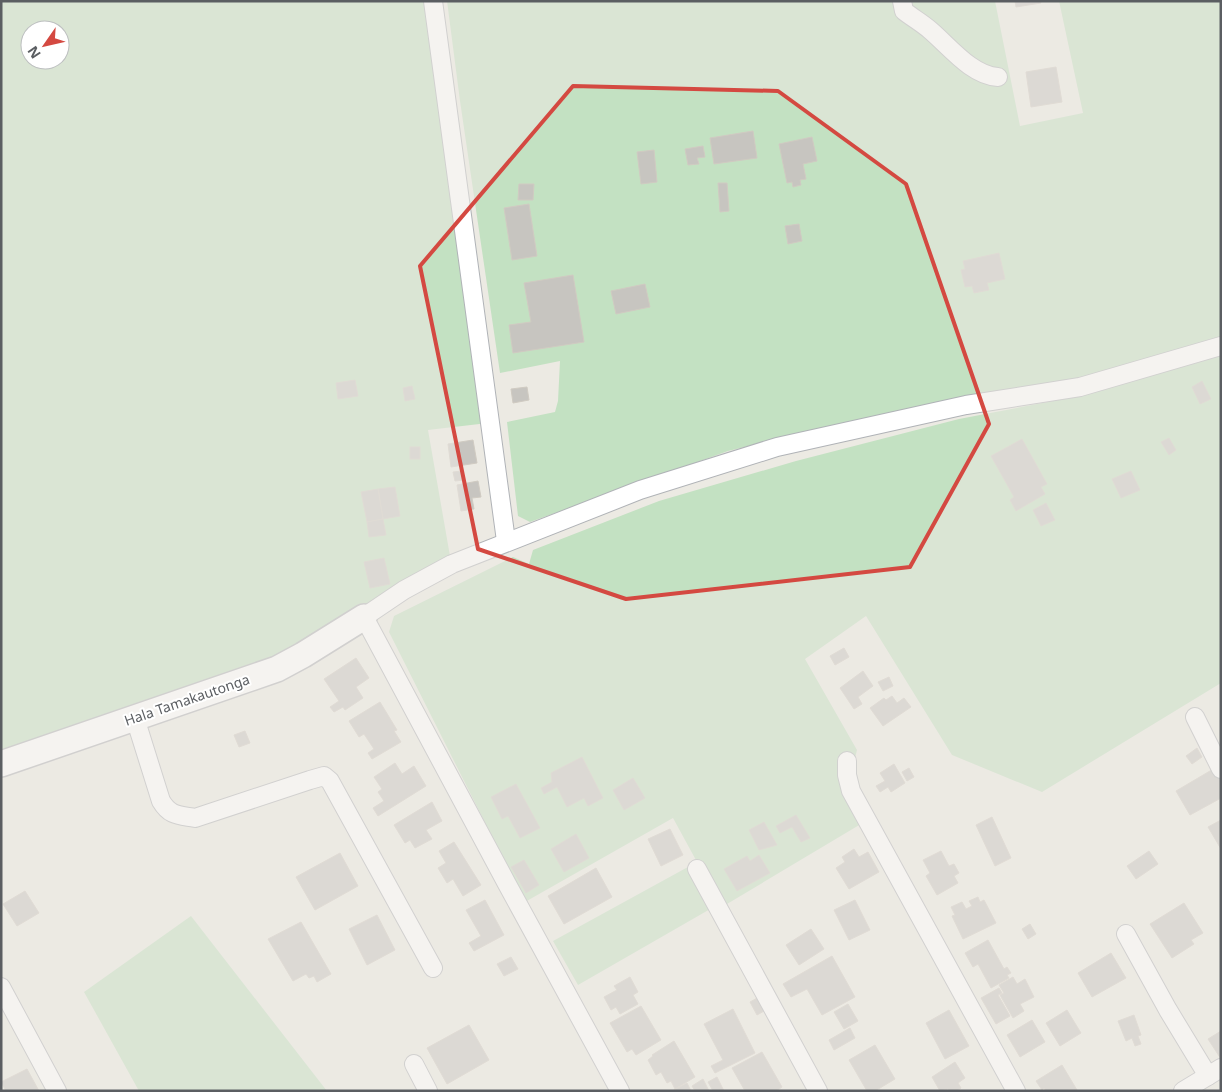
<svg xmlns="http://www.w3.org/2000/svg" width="1222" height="1092" font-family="'Noto Sans',sans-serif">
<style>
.green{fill:#c3e1c2;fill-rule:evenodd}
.building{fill:#c7c5c0;stroke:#d0cbc2}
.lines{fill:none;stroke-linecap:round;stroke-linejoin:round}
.street-casing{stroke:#b0b3b7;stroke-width:20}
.secondary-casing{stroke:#b0b2b6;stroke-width:28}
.street{stroke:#fff;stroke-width:18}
.secondary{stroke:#fff;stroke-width:25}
.marked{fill:none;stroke:#d44941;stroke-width:4;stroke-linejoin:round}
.labels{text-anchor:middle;stroke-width:4;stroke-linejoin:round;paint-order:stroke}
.street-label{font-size:14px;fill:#5b5e62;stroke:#fff}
</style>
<rect width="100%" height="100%" fill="#eceae3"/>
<g class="green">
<path d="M1,1H426L488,423L428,430L450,556L311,647L1,752ZM30,30H60V60H30Z"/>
<path d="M447,1H995L1020,126L1083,113L1059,1H1221V339L1079,379L806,432L728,451L530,522L518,516L507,422L555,412L558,401L560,361L500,373L460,101Z"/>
<path d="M1221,356V683L1042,792L952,755L866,616L805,659L857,750L851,774L871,818L727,904L712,908L578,985L553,941L697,862L673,818L525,902L389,632L394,616L513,557L529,564L533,550L659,501L796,461L959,419L1079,396Z"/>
<path d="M191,916L327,1091H139L84,992Z"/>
</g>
<g class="building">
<path d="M1015,1H1040L1041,3L1016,7Z"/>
<path d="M1056,67L1062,102L1031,107L1026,72Z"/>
<path d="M753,131L757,158L714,164L710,138Z"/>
<path d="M812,137L817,161L803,164L806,179L800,180L801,185L793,187L792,182L787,183L779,144Z"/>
<path d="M703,146L705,157L697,158L699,164L688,165L685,149Z"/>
<path d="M654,150L657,182L641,184L637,152Z"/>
<path d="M718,183H727L729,211L720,212Z"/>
<path d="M519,184H534L533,200H518Z"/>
<path d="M529,204L537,256L512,260L504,208Z"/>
<path d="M799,224L802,241L788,244L785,226Z"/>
<path d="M999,253L1005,279L987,283L989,290L974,293L972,286L965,287L961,270L965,269L963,261Z"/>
<path d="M573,275L584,342L513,353L509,325L531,322L524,283Z"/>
<path d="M645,284L650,307L616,314L611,291Z"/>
<path d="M355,380L358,396L338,399L336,383Z"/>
<path d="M1202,381L1211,399L1200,404L1192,387Z"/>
<path d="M412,386L415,399L405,401L403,388Z"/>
<path d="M527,387L529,400L513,403L511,389Z"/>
<path d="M1169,438L1176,450L1169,455L1161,442Z"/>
<path d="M1022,439L1047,484L1041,487L1045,494L1016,511L1010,500L1014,497L991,456Z"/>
<path d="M473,440L477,463L451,467L448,444Z"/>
<rect x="410" y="447" width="10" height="12"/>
<path d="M462,471L464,480L455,481L453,472Z"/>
<path d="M1131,471L1140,490L1121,498L1112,479Z"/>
<path d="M478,481L481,497L472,498L474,509L461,511L457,485Z"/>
<path d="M395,487L400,516L383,519L378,489Z"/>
<path d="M378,489L383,519L367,522L361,492Z"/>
<path d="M1046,503L1055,520L1041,526L1033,510Z"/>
<path d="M383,519L386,535L369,537L367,522Z"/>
<path d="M384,558L390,584L370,588L364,562Z"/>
<path d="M844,648L849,657L835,665L830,656Z"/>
<path d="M356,658L369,678L356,687L363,698L345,710L343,707L334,712L330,707L339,701L324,679Z"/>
<path d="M863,671L873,686L858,697L862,704L854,709L840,688Z"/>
<path d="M889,677L893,686L883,691L878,682Z"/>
<path d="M892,696L897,703L904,698L911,707L883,726L870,708L884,698L886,700Z"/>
<path d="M380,702L397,730L394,731L401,742L372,759L368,753L374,749L364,734L359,737L349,721Z"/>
<path d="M245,731L250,743L239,747L234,735Z"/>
<path d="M1197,748L1202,757L1192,764L1186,756Z"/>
<path d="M582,757L603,798L588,806L584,798L567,807L557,787L544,794L541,788L552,782L551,773Z"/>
<path d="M395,763L402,774L414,766L426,786L378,816L373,808L384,801L378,792L382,789L374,777Z"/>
<path d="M894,764L905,783L891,792L888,787L880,792L876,786L885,781L880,773Z"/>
<path d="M909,768L914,777L907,781L902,772Z"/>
<path d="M1215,768L1221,778V798L1190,815L1176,791Z"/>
<path d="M633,778L645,798L624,810L613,790Z"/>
<path d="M516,784L540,828L520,838L508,816L502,819L491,797Z"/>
<path d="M432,802L442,821L426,830L432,839L415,848L410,840L405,843L394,825Z"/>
<path d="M796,815L810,838L801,842L792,827L780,833L776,826Z"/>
<path d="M992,817L1011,858L995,866L976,825Z"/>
<path d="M1221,820V849L1208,827Z"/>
<path d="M764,822L777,845L759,850L749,830Z"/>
<path d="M670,829L683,855L661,866L648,839Z"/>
<path d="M576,834L589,858L564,872L551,849Z"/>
<path d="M454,842L481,885L463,896L453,879L447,883L438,868L446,863L439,851Z"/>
<path d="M854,849L859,857L868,852L879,872L849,889L836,868L845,862L842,857Z"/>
<path d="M941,851L949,866L954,864L959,873L954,876L958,883L937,895L926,876L930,873L923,860Z"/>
<path d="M1149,851L1158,864L1136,879L1127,866Z"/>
<path d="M340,853L358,886L315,910L296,877Z"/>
<path d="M759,855L770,873L737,891L724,869L747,856L750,861Z"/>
<path d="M524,860L539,885L526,893L511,867Z"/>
<path d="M596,868L612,897L564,924L548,896Z"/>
<path d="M25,891L39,913L17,926L3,904Z"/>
<path d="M978,897L980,902L984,900L996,923L963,939L952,916L955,915L951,907L962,902L966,909L972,906L969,901Z"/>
<path d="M485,900L504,935L474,951L469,943L481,936L466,910Z"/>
<path d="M855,900L870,930L849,940L834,910Z"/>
<path d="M1184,903L1203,933L1191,940L1194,944L1172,958L1150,924Z"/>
<path d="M377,915L395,950L367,965L349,929Z"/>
<path d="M301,922L331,974L317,982L314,976L309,978L306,974L293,981L268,939Z"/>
<path d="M1030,924L1036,934L1028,939L1022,929Z"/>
<path d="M811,929L824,949L799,965L786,945Z"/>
<path d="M988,940L1004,969L1007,967L1011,973L1007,975L1009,978L991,988L978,964L973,967L965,953Z"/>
<path d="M1111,953L1126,978L1092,997L1078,973Z"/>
<path d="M832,956L855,997L822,1015L807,989L791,997L783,984Z"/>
<path d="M511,957L518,969L504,976L497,964Z"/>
<path d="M630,977L638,992L633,995L638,1004L620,1014L616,1007L611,1010L604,997L617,990L614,986Z"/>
<path d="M1013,977L1017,984L1025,979L1034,997L1020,1004L1024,1011L1013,1018L1000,995L1004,993L999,985Z"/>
<path d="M999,988L1002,993L998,995L1010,1016L996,1024L981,998Z"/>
<path d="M759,997L766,1010L757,1015L750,1002Z"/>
<path d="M848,1004L858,1021L844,1029L834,1012Z"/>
<path d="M641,1006L661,1040L636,1055L632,1049L627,1052L610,1023Z"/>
<path d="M733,1009L755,1053L715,1073L711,1066L723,1060L704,1024Z"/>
<path d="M949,1010L969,1046L945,1059L926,1023Z"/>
<path d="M1067,1010L1081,1033L1060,1046L1046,1023Z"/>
<path d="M1134,1015L1141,1035L1138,1036L1141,1044L1135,1046L1132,1038L1126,1041L1118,1021Z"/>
<path d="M1032,1020L1045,1042L1020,1057L1007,1035Z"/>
<path d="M469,1025L489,1060L447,1084L427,1048Z"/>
<path d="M850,1028L855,1038L834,1050L829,1040Z"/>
<path d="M1221,1031V1059L1208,1039Z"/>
<path d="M674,1041L695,1077L675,1089L671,1081L667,1083L661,1072L656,1075L648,1060L653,1056L652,1055Z"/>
<path d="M875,1045L895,1079L875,1091H867L849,1060Z"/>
<path d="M762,1052L782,1087L776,1091H745L732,1068Z"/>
<path d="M955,1062L965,1078L958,1083L961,1088L957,1091H950L948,1089L940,1091L932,1077Z"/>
<path d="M1062,1065L1077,1090L1046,1091L1044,1088L1042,1090L1036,1081Z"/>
<path d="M27,1069L39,1091H6L1,1082Z"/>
<path d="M717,1077L724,1091H713L708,1082Z"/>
<path d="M703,1079L709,1091H695L692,1086Z"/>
<path d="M687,1083L691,1091H672Z"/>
</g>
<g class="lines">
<defs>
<g id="street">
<path d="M433,1L506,541"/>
<path d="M902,1L904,11C913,18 922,23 930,30C949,46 972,76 998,77"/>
<path d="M1195,717L1221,769"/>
<path d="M135,718L161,801C170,816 178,815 195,818L310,780L324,776L330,781L433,968"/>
<path d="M847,761V775L851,791L1016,1091"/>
<path d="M697,869L818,1091"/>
<path d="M1126,934L1168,1010L1208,1076"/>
<path d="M1,987L57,1091"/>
<path d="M414,1064L428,1091"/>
<path d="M620,1091L507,884L364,617L404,590L452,564L640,490L777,447L966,405L1080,387L1221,346"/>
<path d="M1183,1091L1221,1068"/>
</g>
<path id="secondary" d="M1,764L277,669L303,655L364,617"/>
</defs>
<use href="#street" class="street-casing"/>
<use href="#secondary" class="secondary-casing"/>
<use href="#street" class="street"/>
<use href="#secondary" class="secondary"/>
</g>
<path d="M0 0H1222V1092H0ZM573,86L778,91L906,184L989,424L910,567L626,599L478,549L420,266Z" fill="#eceae3" fill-opacity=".55" fill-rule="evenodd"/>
<path class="marked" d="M573,86L778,91L906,184L989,424L910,567L626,599L478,549L420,266Z"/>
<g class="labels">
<g class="street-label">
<text transform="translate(187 700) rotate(-19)" y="5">Hala Tamakautonga</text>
</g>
</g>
<rect width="1222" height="1092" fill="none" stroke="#5b5e62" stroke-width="5"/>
<g transform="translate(45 45) rotate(236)"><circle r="24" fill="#ffffff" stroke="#bdbfc0"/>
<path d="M0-4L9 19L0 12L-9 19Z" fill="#d44941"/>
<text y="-8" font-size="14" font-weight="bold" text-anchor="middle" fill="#5b5e62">N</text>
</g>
</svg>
